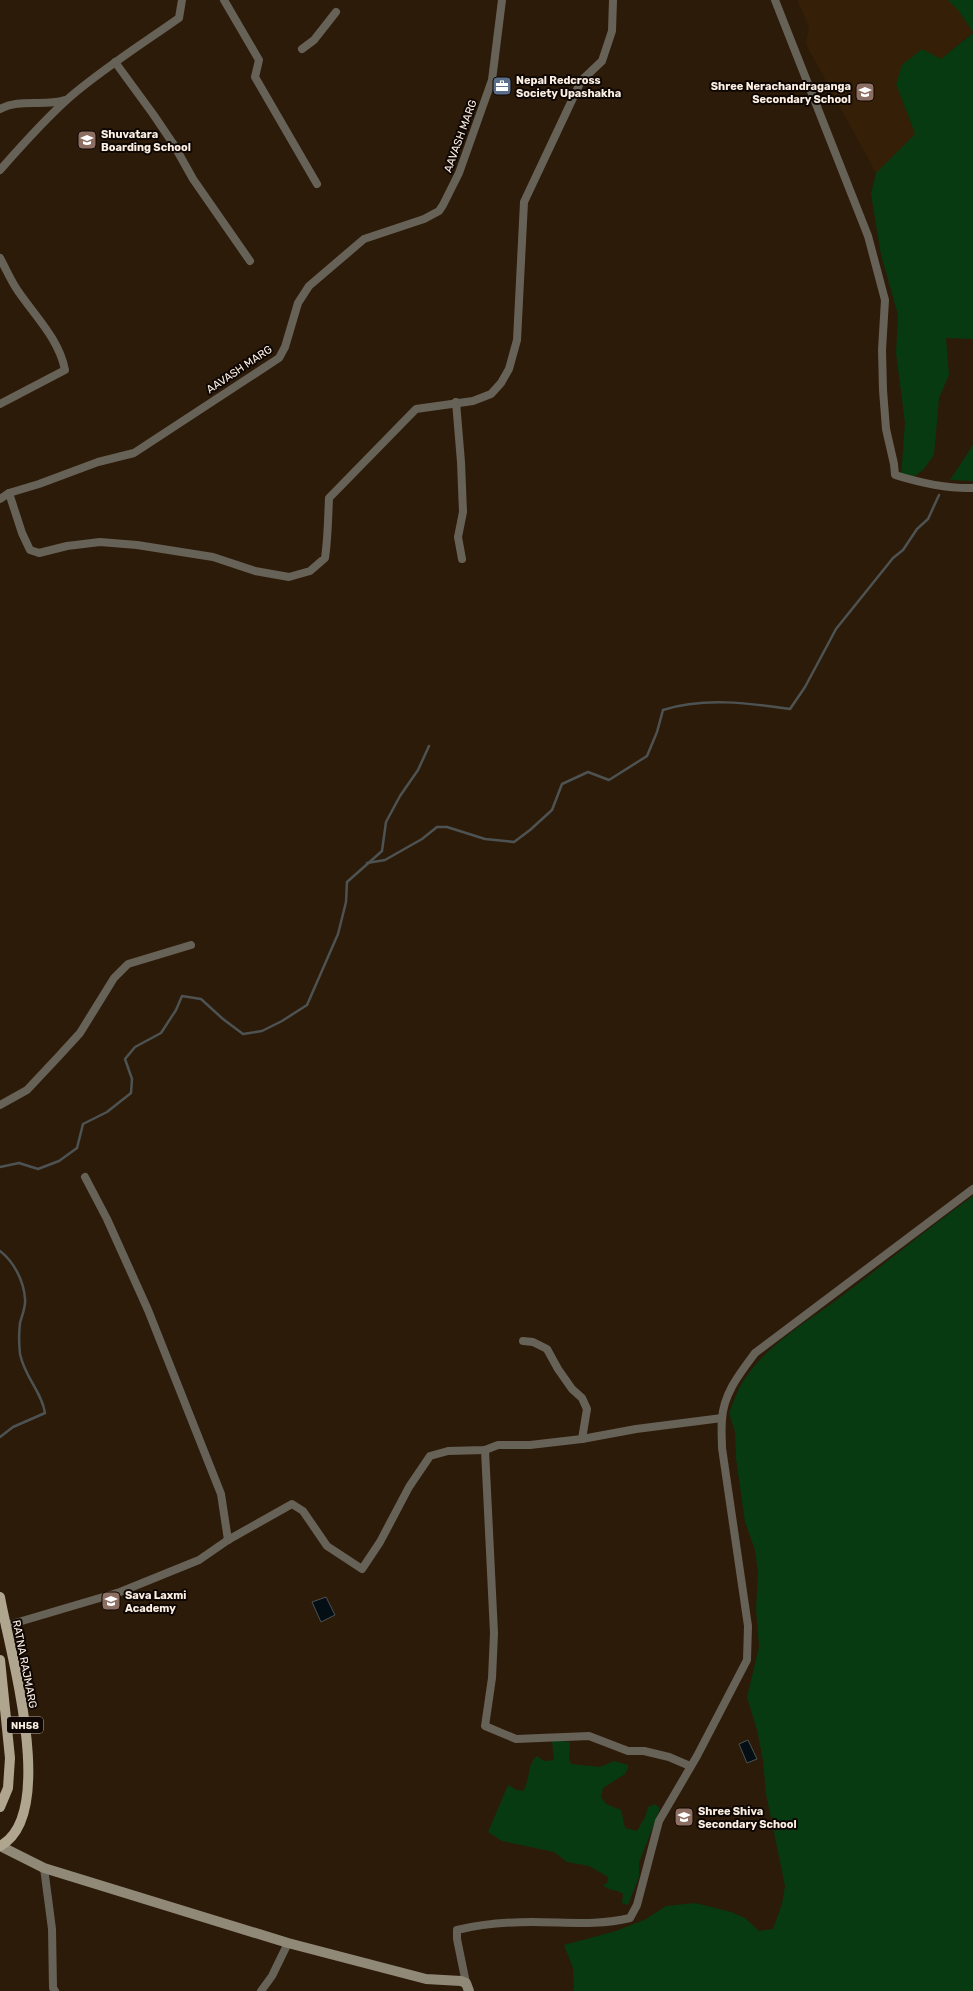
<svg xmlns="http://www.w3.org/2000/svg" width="973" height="1991" font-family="Rubik,sans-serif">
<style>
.built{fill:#361f07}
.green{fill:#073a10}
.water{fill:#030f14;stroke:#4d5252}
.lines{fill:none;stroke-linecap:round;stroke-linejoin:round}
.stream{stroke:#4d5252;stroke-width:2.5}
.street{stroke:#676257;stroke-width:8}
.secondary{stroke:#908977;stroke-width:10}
.primary{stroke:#b0a68f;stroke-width:10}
.labels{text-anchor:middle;stroke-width:4;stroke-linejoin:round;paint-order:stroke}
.shield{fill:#0f0703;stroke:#b4a9a0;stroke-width:1}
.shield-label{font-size:10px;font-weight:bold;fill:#fbeee3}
.poi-label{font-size:11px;font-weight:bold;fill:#fbeee3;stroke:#0f0703;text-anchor:start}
.street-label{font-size:11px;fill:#fbeee3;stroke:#0f0703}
</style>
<rect width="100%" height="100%" fill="#2d1b09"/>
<path class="built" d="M797,0H948L958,9L973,32L941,59L902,100L915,134L876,173L806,44L809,26Z"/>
<g class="green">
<path d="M948,0H973V32L958,10Z"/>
<path d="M973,33V339L946,338L949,375L939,398L934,455L923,470L915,476H901L905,423L896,353L898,315L881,255L871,194L876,173L915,134L896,84L902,65L922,49L941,59Z"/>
<path d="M973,445V481L950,480Z"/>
<path d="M973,1196V1991H572L574,1990L573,1968L564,1945L616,1931L646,1919L666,1906L695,1903L731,1912L745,1918L759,1931L773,1929L782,1904L785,1886L766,1794L763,1761L757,1730L747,1697L759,1647L756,1609L758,1572L755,1550L745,1522L736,1459L735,1432L729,1413C734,1401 738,1387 746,1377C770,1342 809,1321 843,1295C886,1263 928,1228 973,1196Z"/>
<path d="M555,1740L570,1742L569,1759L571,1764L600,1767L614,1761L628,1765V1768L625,1774L603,1788L601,1797L606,1804L621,1810L625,1828L637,1831L645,1817L648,1807L655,1804L660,1808L639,1863V1877L628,1905L622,1903L623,1894C616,1889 609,1891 603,1885L607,1883L608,1877L589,1866L567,1862L554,1852L502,1841L488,1832L508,1785L517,1790L523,1791C531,1779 526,1765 537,1756L544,1761L554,1760L552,1742Z"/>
</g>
<g class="water">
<path d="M326,1597L335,1615L321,1622L312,1602Z"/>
<path d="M748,1740L757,1759L747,1763L739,1744Z"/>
</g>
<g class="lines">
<g class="stream">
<path d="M367,863L385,860L422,839L437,827H447L485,839L514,842L530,830L552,810L562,784L588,772L609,780L647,756L657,732L663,710C703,697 749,703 790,709L805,687L836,629L893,558L903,550L917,529L928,519L939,495"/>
<path d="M0,1167L19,1163L38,1169L59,1161L77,1148L83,1124L107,1112L131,1093L132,1079L125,1059L135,1047L161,1033L176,1010L182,996L201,999L223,1019L243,1034L262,1031L282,1021L307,1005L338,934L346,902L347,882L382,851L386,822L400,796L418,770L429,746"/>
<path d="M0,1251C14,1262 24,1281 25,1299C26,1307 22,1315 20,1323C19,1332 19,1345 20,1354C25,1378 42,1392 45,1413L13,1427L0,1437"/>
</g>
<g class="street">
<path d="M224,0L259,60L255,77L317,184"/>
<path d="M775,0L868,236L885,300L882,350L883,390L886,429L894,464L895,475C921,483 946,489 973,488"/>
<path d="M302,49L314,40L336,12"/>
<path d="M115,62L153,114L174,145L193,179L250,261"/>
<path d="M0,109C19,98 45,107 65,100"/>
<path d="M0,170C22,145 45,119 70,97C104,68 142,44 179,18L182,0"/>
<path d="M0,258C6,269 11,281 18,291C35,316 59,339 65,370L0,404"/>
<path d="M456,402L461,462L463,512L458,537L462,559"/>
<path d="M9,493L22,533L30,550L39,553L67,546L100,542L137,545L213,557L255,571L289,577L310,571L325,558C328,538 328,519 329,498L416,409L473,401L491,394L501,383L509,369L517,340L524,202L581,81L602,61L612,31L613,0"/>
<path d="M0,499L9,493L39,484L98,462L134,453L279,358L285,347L298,303L309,286L364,239L424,219L439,211L443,205L459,173L492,80L502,0"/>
<path d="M0,1105L27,1090L58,1057L80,1033L114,978L128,964L191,945"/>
<path d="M85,1177L107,1219L148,1310L221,1494L228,1540"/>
<path d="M523,1341L533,1342L547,1349L558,1369L572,1389L582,1398L587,1409L582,1439"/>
<path d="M485,1450L494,1633L492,1678L485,1726L516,1739L589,1736L628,1751H644L669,1757L690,1766"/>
<path d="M5,1626L120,1592L199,1560L228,1540L292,1504L303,1511L327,1546L362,1569L380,1542L409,1487L430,1456L448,1451L485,1450L498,1445H530L582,1439L636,1429L722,1418"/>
<path d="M44,1868L52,1929L53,1988L55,1991"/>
<path d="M466,1983L457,1939V1930C482,1924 507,1922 533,1922C566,1922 598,1926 630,1918L637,1905L659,1821L697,1756L747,1660L748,1626L722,1448C722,1439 721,1429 722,1420C723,1394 740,1373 755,1353L973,1189"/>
<path d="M261,1991L272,1976L288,1943"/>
</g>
<path class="secondary" d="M0,1846L44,1868L288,1943L426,1979L461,1981L466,1983L469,1991"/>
<g class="primary">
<path d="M0,1597C9,1649 59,1815 0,1846"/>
<path d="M0,1660L10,1758L8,1788L0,1807"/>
</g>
</g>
<defs>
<symbol id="office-square" viewBox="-11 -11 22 22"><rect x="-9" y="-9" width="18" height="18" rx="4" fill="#5c6f8a" stroke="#0f0703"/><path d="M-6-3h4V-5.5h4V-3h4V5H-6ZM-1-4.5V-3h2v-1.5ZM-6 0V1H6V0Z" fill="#fff"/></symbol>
<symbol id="school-square" viewBox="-11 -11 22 22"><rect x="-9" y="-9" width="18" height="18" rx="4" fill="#8d6e63" stroke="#0f0703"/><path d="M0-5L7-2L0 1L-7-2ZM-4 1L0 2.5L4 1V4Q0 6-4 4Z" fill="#fff"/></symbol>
</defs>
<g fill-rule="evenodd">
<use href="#office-square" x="491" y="75" width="22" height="22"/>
<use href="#school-square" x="854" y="81" width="22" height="22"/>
<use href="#school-square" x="76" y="129" width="22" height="22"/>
<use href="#school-square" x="100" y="1590" width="22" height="22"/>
<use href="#school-square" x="673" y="1806" width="22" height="22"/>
</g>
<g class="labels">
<rect class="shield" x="7" y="1717" width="36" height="16" rx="3"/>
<g class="shield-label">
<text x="25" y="1729">NH58</text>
</g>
<g class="poi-label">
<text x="516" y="84">Nepal Redcross<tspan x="516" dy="13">Society Upashakha</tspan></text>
<text x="851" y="90" text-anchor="end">Shree Nerachandraganga<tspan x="851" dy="13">Secondary School</tspan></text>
<text x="101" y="138">Shuvatara<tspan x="101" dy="13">Boarding School</tspan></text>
<text x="125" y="1599">Sava Laxmi<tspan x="125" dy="13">Academy</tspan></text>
<text x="698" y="1815">Shree Shiva<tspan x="698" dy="13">Secondary School</tspan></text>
</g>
<g class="street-label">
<text transform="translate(460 136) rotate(-70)" y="4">AAVASH MARG</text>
<text transform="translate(239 369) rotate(-34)" y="4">AAVASH MARG</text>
<text transform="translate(25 1664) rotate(79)" y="4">RATNA RAJMARG</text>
</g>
</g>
</svg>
